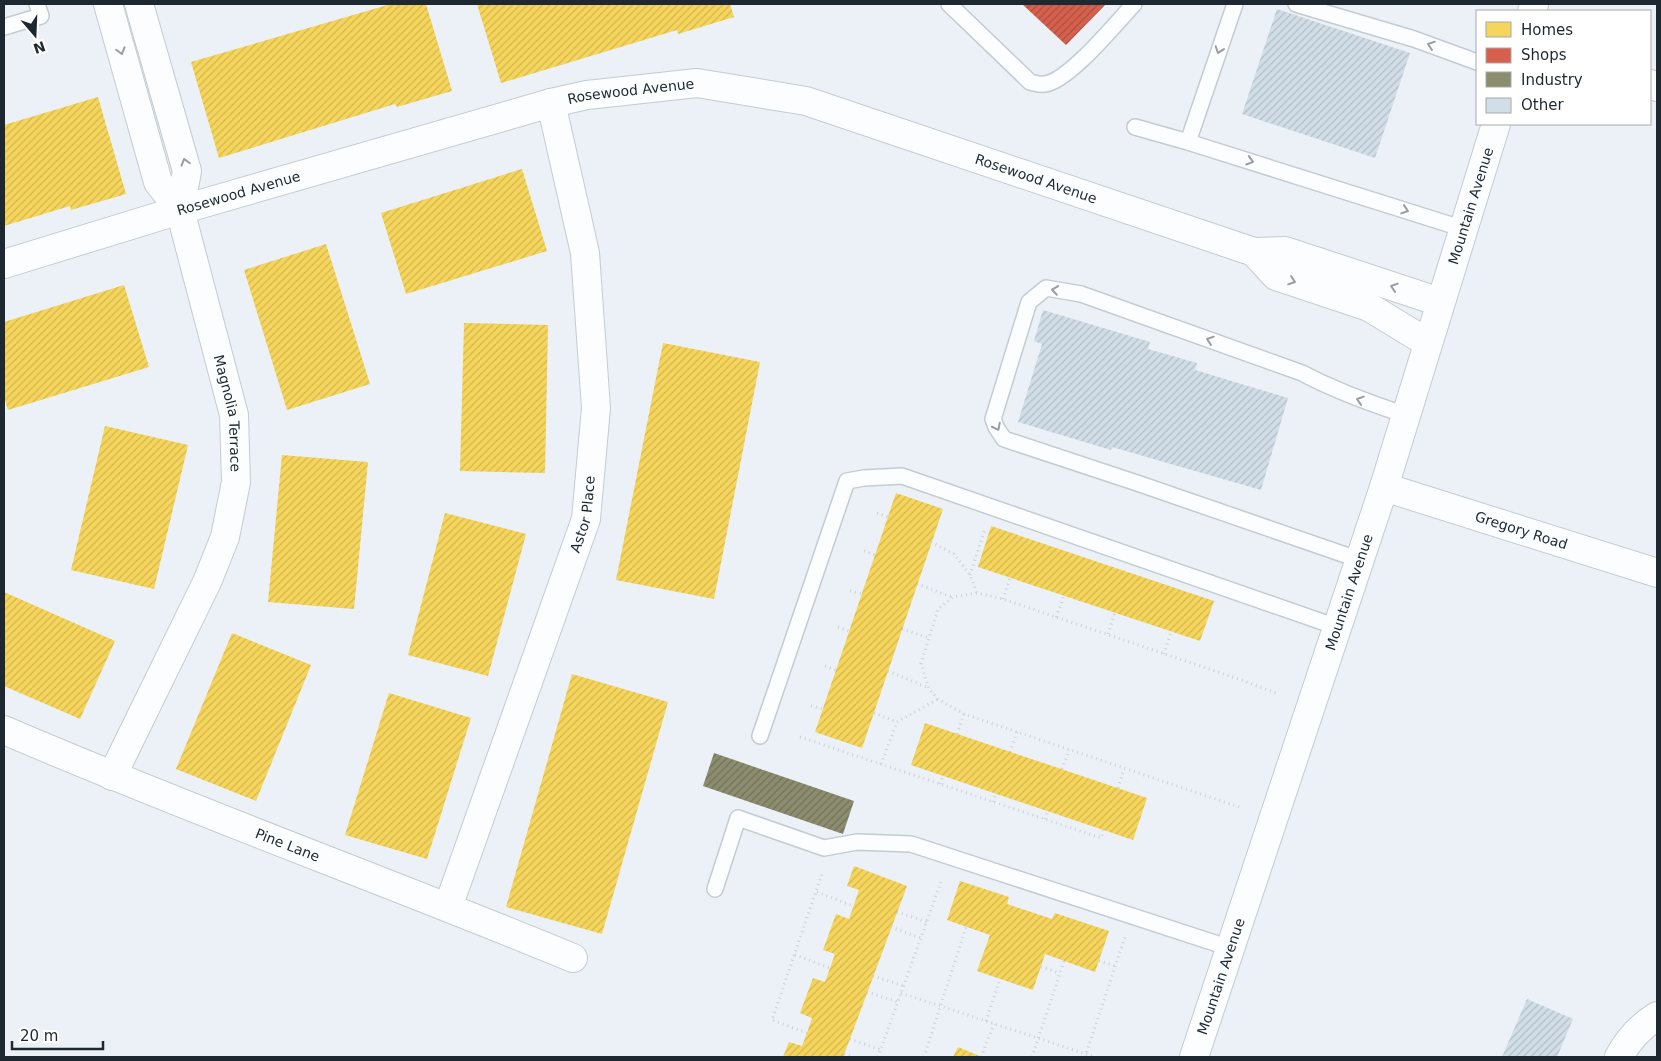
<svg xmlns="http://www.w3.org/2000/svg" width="1661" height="1061" font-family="'DejaVu Sans',sans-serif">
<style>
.homes{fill:url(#homes-hatch)}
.shops{fill:url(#shops-hatch)}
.industry{fill:url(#industry-hatch)}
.building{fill:url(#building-hatch)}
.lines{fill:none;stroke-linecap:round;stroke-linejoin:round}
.service-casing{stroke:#c3ccd2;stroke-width:18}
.minor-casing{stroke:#c3ccd2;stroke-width:30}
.tertiary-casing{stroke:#c3ccd2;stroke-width:30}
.path{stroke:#ced0d3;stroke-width:3;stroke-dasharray:1 4;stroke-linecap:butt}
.service{stroke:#fcfdfe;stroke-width:15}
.minor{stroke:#fcfdfe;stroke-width:28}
.tertiary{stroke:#fcfdfe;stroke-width:28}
.oneway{stroke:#989da1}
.labels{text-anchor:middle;stroke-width:5;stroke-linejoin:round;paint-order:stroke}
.street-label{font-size:14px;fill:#1d2830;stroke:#fff}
</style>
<defs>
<pattern id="homes-hatch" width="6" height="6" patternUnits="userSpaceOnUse" patternTransform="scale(1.25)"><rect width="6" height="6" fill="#f6d55c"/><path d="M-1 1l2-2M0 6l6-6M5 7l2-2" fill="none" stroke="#d2b750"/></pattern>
<pattern id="shops-hatch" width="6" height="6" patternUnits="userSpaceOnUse" patternTransform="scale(1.25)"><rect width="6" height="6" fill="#d6604d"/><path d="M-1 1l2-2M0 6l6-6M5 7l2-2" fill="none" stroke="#ad4f40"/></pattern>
<pattern id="industry-hatch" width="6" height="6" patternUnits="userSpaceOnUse" patternTransform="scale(1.25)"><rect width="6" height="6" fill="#8c8c6e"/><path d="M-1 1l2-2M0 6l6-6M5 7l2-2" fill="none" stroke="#72725b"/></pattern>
<pattern id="building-hatch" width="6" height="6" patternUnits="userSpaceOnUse" patternTransform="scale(1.25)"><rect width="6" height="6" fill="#d1dde7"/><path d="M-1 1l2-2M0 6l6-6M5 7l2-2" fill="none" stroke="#b3bec6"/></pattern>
</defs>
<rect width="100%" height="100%" fill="#ebf1f6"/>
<g class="homes">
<path d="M391,4H426L452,91L397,107L395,104L219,158L191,62Z"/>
<path d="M477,4H730L734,17L678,34L677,30L501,83Z"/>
<path d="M98,97L126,194L71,210L70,206L4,226V125Z"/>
<path d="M522,169L547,251L406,294L381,213Z"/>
<path d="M326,244L370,384L287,410L244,270Z"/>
<path d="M124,285L149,367L8,410L4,397V322Z"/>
<path d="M464,323L548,325L545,473L460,471Z"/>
<path d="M663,343L760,362L714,599L616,580Z"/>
<path d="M105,426L188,445L154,589L71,570Z"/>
<path d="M282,455L368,462L354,609L268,602Z"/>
<path d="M896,493L943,509L862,748L815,732Z"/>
<path d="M445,513L526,534L488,676L408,655Z"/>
<path d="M991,526L1214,601L1200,641L978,567Z"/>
<path d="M4,592L115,641L80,719L4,686Z"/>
<path d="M232,633L311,665L256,801L176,769Z"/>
<path d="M572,674L668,702L602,934L506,907Z"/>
<path d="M389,693L471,718L427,859L345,835Z"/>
<path d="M925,723L1147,798L1133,840L911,765Z"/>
<path d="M854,866L907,886L850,1039L843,1057H783L789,1042L802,1046L807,1033L812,1018L800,1013L813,978L825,982L835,954L823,950L836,914L849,919L859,890L847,886Z"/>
<path d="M960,881L1009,897L1007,904L1052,919L1055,913L1109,931L1095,972L1045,954L1033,990L977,971L990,935L947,920Z"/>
<path d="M958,1047L982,1057H953Z"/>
</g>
<path class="shops" d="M1022,4H1106L1066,45Z"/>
<path class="industry" d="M714,753L854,801L843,834L703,786Z"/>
<g class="building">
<path d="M1277,9L1410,53L1375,158L1242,114Z"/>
<path d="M1043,310L1150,342L1148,349L1197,363L1195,370L1288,398L1261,490L1112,447L1111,450L1018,422L1042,344L1034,341Z"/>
<path d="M1527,999L1573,1019L1557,1057H1502Z"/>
</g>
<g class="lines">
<defs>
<g id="service">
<path d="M949,4L1030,82C1034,83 1040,85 1045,84C1069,81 1116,23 1134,4"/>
<path d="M1235,4L1188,142L1464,229"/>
<path d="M1296,4L1414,39L1477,62"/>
<path d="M4,27L41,16L37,4"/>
<path d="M1135,127L1188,142"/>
<path d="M1360,560L1140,484L1004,439L996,427L993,419L1029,302L1046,288L1081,294L1302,373C1336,391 1369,403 1406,415"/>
<path d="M760,736L847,481L864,478L902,476L1337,627"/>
<path d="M715,889L738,818L824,848L857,842L911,844L1230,948"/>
</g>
<g id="minor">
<path id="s1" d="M108,4L158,182L180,210L234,415L236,482L225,537L207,582L112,776"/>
<path d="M139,4L187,171L180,210"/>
<path d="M1650,84L1657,87"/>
<path d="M1254,252L1276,276L1369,307L1428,343"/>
<path id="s2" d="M4,264L180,210L551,103L587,95L697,83L806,101L1254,252L1285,251L1440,302"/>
<path id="s3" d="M1384,487L1657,573"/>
<path id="s4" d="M4,730C192,811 384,880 573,958"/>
<path id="s5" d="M448,907L586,519L596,408L585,253L551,103"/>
<path d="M1619,1057C1628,1040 1641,1026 1657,1016"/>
</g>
<g id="tertiary">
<path d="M1532,11L1534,4"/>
<path id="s6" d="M1194,1057L1384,487L1496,124"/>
</g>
</defs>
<use href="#service" class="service-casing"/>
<use href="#minor" class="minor-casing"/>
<use href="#tertiary" class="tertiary-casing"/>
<g class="path">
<path d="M877,513L888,517"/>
<path d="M931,542L954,554L970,575L977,593"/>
<path d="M864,551L875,555"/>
<path d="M970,575L985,529"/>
<path d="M917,584L952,597"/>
<path d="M850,591L862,594"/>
<path d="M1003,599L1010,578"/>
<path d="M1056,617L1064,596"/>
<path d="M838,627L849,631"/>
<path d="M902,629L929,638"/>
<path d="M1108,634L1115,612"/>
<path d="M1164,654L1171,632"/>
<path d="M825,666L836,670"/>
<path d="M888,671L929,688"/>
<path d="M811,706L823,709"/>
<path d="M874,713L897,722"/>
<path d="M957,734L964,714"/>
<path d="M800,737L1101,838L1103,830"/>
<path d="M1010,752L1017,732"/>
<path d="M881,764L897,722L938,699"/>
<path d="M1062,769L1069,750"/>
<path d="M940,784L943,776"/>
<path d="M1118,788L1124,769"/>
<path d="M993,802L996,794"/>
<path d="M1239,807L964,714L938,699L929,689L921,664L938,609L953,597L977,593L1003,599L1244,681L1276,693"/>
<path d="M1045,819L1048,811"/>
<path d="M817,892L853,906"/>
<path d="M897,912L927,922"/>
<path d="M891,927L921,938"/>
<path d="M795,955L830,968"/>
<path d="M1099,961L1115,966"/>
<path d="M1041,967L1060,973"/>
<path d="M873,976L904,986"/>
<path d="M867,992L898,1002"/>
<path d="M901,993L1095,1057"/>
<path d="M986,1021L1000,979"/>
<path d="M807,1033L772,1020L823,871"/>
<path d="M850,1039L881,1050"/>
<path d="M844,1054L852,1057"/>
<path d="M878,1057L942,879"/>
<path d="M924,1057L966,927"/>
<path d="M981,1057L994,1024"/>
<path d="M1032,1057L1064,961"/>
<path d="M1085,1057L1125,937"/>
</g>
<use href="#service" class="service"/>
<use href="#minor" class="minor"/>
<use href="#tertiary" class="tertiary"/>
</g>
<defs><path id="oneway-chevron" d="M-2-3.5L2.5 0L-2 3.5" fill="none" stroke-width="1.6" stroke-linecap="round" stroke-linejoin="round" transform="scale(1.25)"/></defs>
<g class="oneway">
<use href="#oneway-chevron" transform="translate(1431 45) rotate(-161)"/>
<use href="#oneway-chevron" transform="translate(1219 50) rotate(109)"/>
<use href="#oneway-chevron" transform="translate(121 51) rotate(74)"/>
<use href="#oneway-chevron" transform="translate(1250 161) rotate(17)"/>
<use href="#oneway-chevron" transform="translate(185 162) rotate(-106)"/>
<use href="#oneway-chevron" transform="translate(1405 210) rotate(18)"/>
<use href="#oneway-chevron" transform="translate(1292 281) rotate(19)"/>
<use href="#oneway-chevron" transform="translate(1394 287) rotate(-162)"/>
<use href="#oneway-chevron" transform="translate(1055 290) rotate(-171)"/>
<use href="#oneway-chevron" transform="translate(1210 340) rotate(-161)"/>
<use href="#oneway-chevron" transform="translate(1360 400) rotate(-162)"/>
<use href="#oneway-chevron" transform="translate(997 427) rotate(63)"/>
</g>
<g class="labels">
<g class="street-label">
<text dy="5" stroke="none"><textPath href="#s2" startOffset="651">Rosewood Avenue</textPath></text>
<text dy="5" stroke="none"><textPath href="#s2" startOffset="1071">Rosewood Avenue</textPath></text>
<text dy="5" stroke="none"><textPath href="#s2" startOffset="245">Rosewood Avenue</textPath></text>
<text dy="5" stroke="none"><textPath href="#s6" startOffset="895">Mountain Avenue</textPath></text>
<text dy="5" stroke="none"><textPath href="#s1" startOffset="430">Magnolia Terrace</textPath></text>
<text dy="5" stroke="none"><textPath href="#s5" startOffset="416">Astor Place</textPath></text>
<text dy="5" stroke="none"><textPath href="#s3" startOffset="144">Gregory Road</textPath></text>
<text dy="5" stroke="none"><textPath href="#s6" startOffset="490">Mountain Avenue</textPath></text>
<text dy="5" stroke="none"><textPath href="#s4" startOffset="306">Pine Lane</textPath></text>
<text dy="5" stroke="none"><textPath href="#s6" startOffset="85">Mountain Avenue</textPath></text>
</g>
</g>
<rect width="1661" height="1061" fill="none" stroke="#1d2830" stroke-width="10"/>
<rect x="1476" y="10" width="175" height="115" fill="#ffffff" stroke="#a5a9ac"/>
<rect x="1486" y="22" width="25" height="15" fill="#f6d55c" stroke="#a5a9ac"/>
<text x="1521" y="35" font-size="15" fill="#1d2830">Homes</text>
<rect x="1486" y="48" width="25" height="15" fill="#d6604d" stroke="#a5a9ac"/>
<text x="1521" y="60" font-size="15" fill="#1d2830">Shops</text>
<rect x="1486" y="72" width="25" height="15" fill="#8c8c6e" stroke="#a5a9ac"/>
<text x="1521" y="85" font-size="15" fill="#1d2830">Industry</text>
<rect x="1486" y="98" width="25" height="15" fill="#d1dde7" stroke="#a5a9ac"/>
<text x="1521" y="110" font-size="15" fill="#1d2830">Other</text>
<g transform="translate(35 35) rotate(161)" stroke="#ffffff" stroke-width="4" paint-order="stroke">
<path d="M0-4L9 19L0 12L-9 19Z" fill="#1d2830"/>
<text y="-8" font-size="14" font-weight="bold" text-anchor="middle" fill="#1d2830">N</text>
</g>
<path d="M12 1041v8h91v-8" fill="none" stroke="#1d2830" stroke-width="2.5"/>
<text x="20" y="1041" font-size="15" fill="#1d2830" stroke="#ffffff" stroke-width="4" paint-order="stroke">20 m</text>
</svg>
